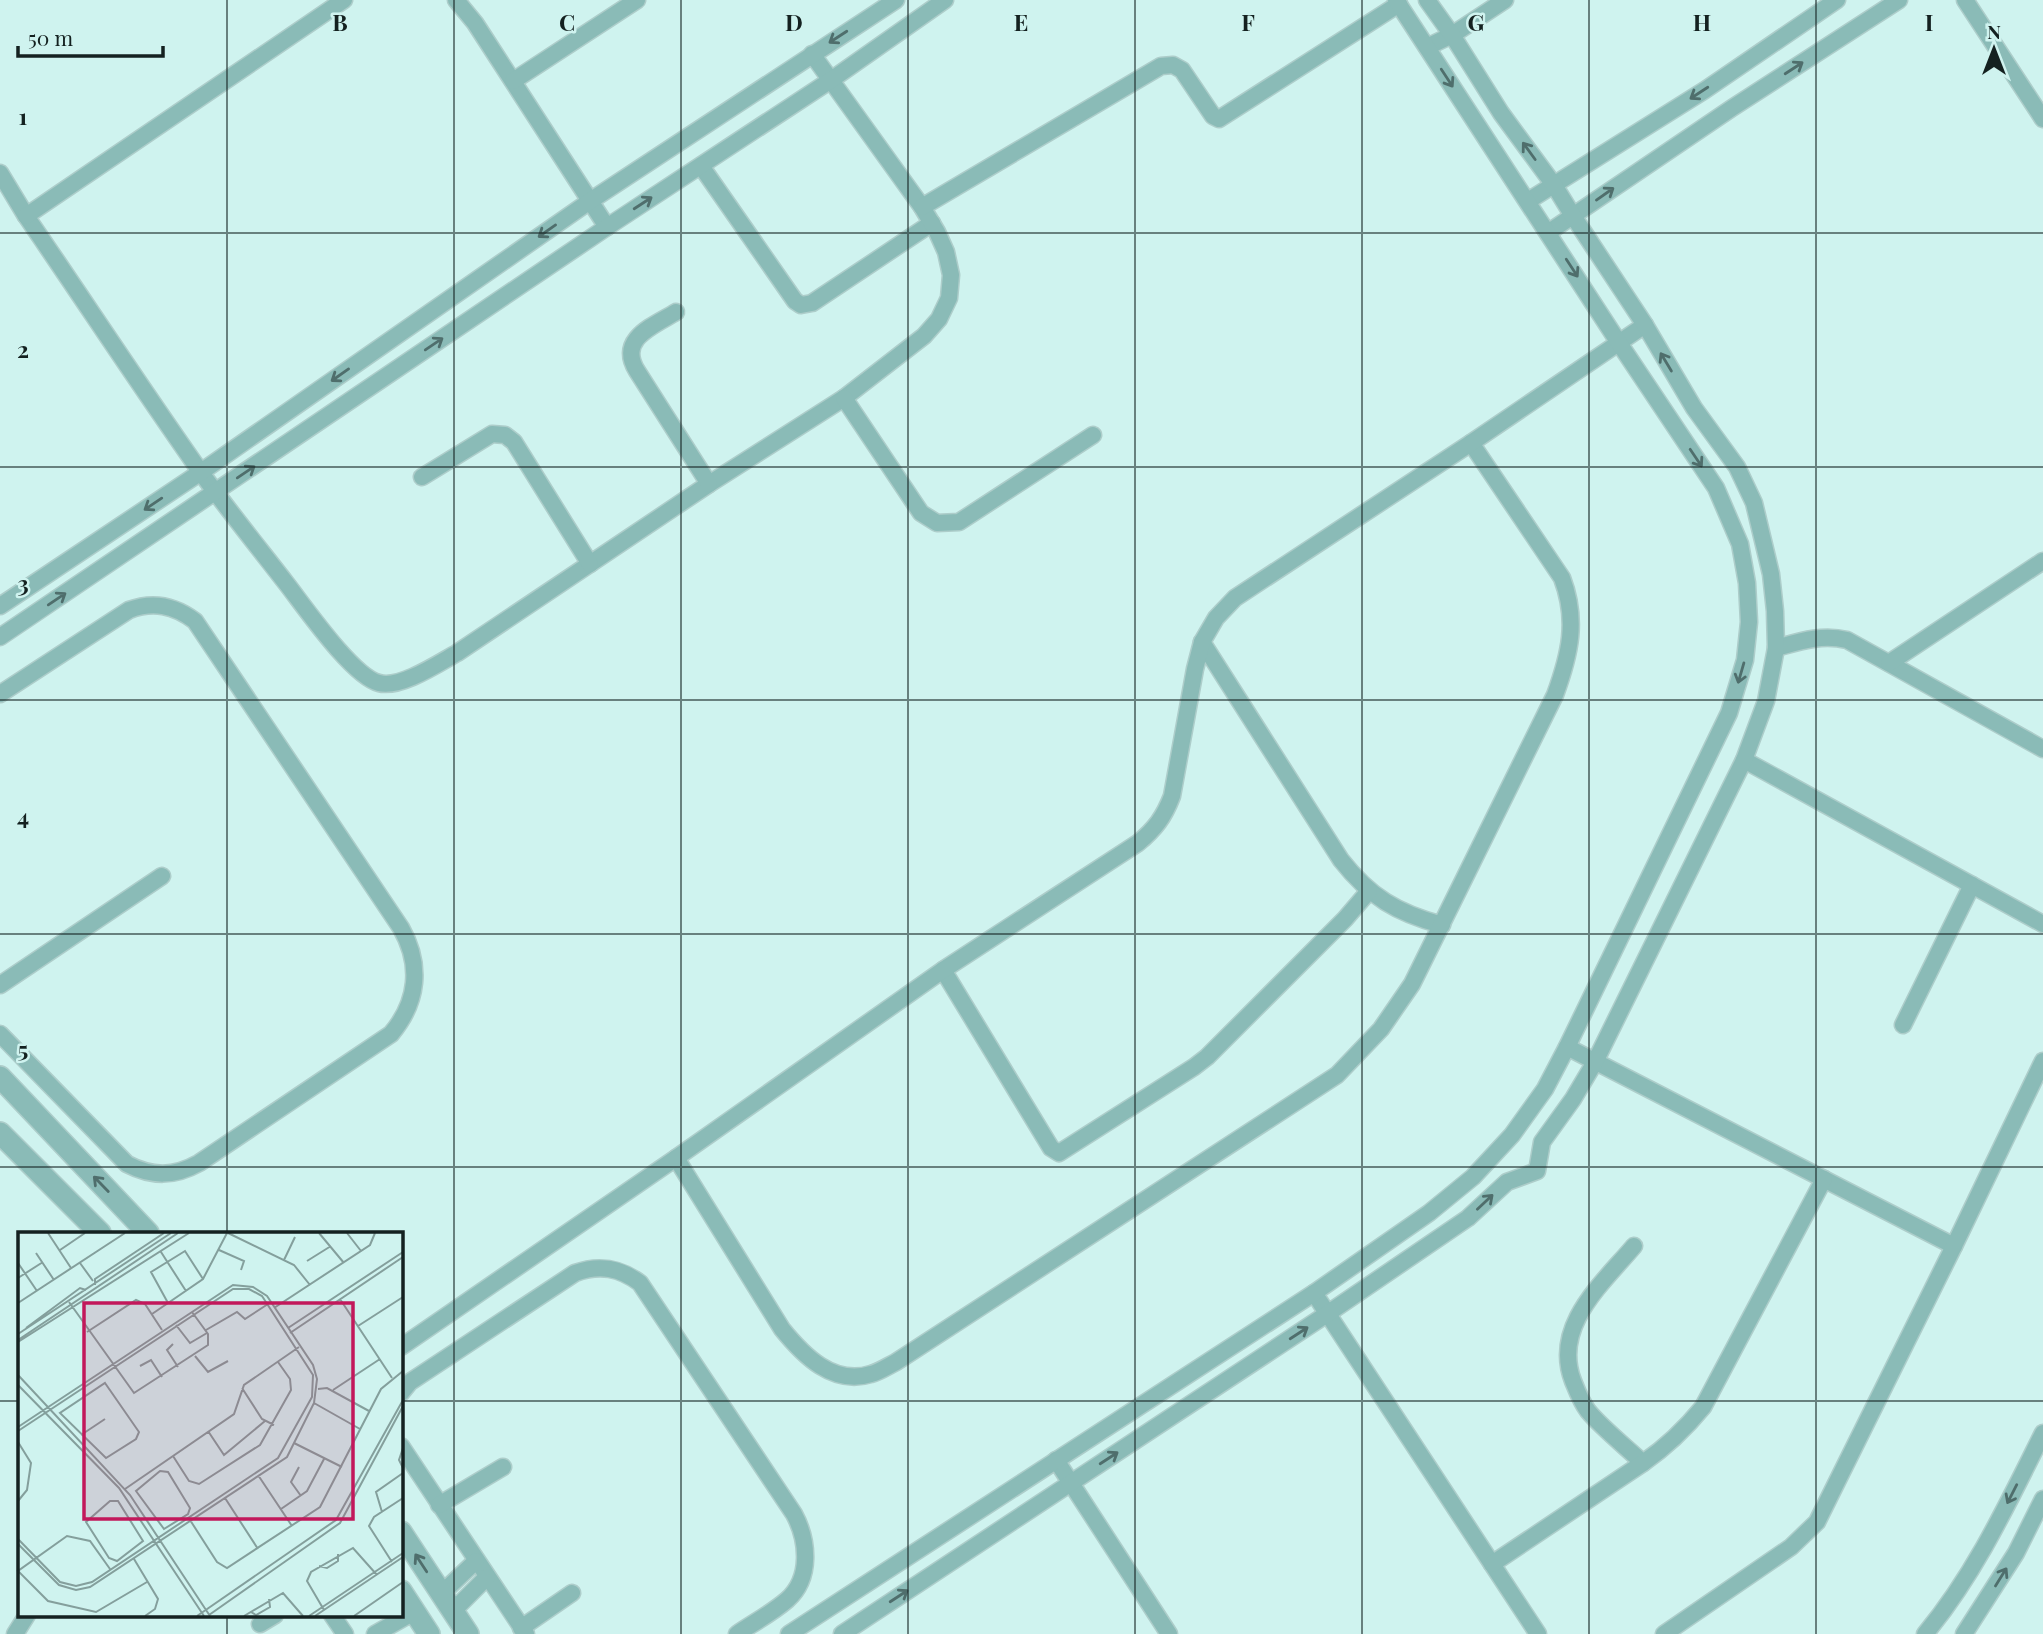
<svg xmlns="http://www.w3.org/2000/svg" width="2043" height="1634" font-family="'Playfair Display',serif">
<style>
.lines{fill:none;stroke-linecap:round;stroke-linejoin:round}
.minor-casing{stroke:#adcdca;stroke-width:19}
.tertiary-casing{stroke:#adcdca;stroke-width:24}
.minor{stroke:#8abbb7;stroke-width:16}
.tertiary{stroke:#8abbb7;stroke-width:21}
.oneway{stroke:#4f6e6c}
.grid{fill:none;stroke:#142120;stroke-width:2;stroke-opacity:0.55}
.inset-road{fill:none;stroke:#849f9c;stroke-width:2}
.view{fill:#c2185b;fill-opacity:0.15;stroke:#c2185b;stroke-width:3.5}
.inset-edge{fill:none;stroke:#142120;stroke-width:3.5}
.grid-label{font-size:23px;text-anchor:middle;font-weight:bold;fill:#142120;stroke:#cff3ef;stroke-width:5;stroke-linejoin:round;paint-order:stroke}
</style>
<rect width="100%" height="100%" fill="#cff3ef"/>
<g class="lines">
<defs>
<g id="minor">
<path d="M456,0L475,23L607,227"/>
<path d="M1965,0L2043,119"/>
<path d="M1427,47L1452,35L1505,0"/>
<path d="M513,81L637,0"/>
<path d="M701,166L795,301L801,305L812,303L932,223"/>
<path d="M0,173L26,216C85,302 142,389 202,474C229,511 258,547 286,583C304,606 352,676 379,683C400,689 439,663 457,653L709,484L844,398L924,336L939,319L949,298L951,275L946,252L937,232L922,207L812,54"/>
<path d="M1528,201L1705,90L1837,0"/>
<path d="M922,207L1161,66L1173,65L1182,70L1213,116L1219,119L1399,4"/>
<path d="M26,216L344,0"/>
<path d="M1549,232L1732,108L1899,0"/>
<path d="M676,312C653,326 617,339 637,371L709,484"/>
<path d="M844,398L921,513L937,523L959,522L1093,435"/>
<path d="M422,477L492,434L505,435L514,442L590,564"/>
<path d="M0,606L201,472L590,201L896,0"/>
<path d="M0,637L607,227L831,80L945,0"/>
<path d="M1202,642L1341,860C1370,897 1397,913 1442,925"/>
<path d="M1776,648C1801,641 1822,634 1847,640L2043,749"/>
<path d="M1889,663L2043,561"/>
<path d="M0,694L129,610C153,601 174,605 195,621L401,928C422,965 418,1002 391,1034L199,1163C174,1177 152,1177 127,1164L0,1034"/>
<path d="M1744,760L2043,924"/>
<path d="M943,970L1051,1148L1059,1153L1194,1067L1207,1057L1345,919L1369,891"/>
<path d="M0,985L162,876"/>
<path d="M1903,1025L1972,885"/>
<path d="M1567,1047L1954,1246"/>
<path d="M676,1158L782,1329C803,1355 833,1386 871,1374C879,1372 888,1366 896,1362L1337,1075L1381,1029L1412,984L1555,695C1570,654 1578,620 1562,578L1471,443"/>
<path d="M1634,1246C1602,1284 1552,1326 1573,1381C1577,1391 1581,1402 1588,1411C1602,1428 1626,1447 1643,1463"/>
<path d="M1314,1293L1538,1634"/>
<path d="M401,1347L676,1158L943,970L1138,843C1155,829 1164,817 1172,796L1195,669L1202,642L1216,618L1235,598L1471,443L1645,325"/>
<path d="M401,1393L410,1382L575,1273C600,1264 620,1268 640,1283L794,1514C808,1540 812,1578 787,1600C772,1613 753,1623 737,1634"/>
<path d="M401,1446L526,1634"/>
<path d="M1056,1460L1169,1634"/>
<path d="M439,1505L503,1467"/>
<path d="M1492,1564L1643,1463C1666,1447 1685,1429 1703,1407L1824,1179"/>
<path d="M441,1594L476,1561"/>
<path d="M453,1611L487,1577"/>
<path d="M332,1615L345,1634"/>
<path d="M260,1624L275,1615"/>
<path d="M521,1628L572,1593"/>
<path d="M15,1634L27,1615"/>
<path d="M375,1634L414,1612"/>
<path d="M789,1634L1314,1293L1429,1213L1473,1177L1512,1135L1545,1089L1567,1047L1729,713L1745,660L1749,622L1747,583L1740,544L1716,488L1619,343L1396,0"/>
<path d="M842,1634L1327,1314L1468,1218L1507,1182L1537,1171L1542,1142L1573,1099L1595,1062L1744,760L1766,701L1776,648L1775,611L1771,574L1754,503L1737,467L1694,408L1645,325L1573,216L1554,185L1501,113L1452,35L1427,0"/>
<path d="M1664,1634L1791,1547L1817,1522L1954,1246L2043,1061"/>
<path d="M1925,1634C1975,1574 2008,1503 2043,1433"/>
<path d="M1964,1634L2016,1553L2043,1499"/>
</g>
<g id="tertiary">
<path d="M0,1077L148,1233"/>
<path d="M0,1133L100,1233"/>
<path d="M401,1532L468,1634"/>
<path d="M401,1591L429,1634"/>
</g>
</defs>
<use href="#minor" class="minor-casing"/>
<use href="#tertiary" class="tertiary-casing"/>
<use href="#minor" class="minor"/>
<use href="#tertiary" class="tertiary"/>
</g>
<defs><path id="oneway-shaft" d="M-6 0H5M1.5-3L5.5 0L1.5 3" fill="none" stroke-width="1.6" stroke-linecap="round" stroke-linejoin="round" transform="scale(1.75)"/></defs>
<g class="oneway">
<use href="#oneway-shaft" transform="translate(838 37) rotate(147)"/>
<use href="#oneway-shaft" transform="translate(1794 68) rotate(-33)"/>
<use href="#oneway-shaft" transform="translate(1447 78) rotate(57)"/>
<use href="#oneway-shaft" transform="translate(1699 93) rotate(147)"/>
<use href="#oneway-shaft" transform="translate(1529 151) rotate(-126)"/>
<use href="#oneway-shaft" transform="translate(1605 194) rotate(-35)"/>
<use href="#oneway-shaft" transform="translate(643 203) rotate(-33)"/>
<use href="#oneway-shaft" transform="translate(547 231) rotate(145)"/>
<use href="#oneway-shaft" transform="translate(1572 268) rotate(57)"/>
<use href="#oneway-shaft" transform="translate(434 344) rotate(-34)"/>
<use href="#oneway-shaft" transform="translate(1666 362) rotate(-121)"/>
<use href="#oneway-shaft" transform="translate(340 375) rotate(145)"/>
<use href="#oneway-shaft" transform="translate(1696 458) rotate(56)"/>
<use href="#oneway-shaft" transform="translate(246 472) rotate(-34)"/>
<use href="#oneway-shaft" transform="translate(153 504) rotate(146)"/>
<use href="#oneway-shaft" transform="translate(57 599) rotate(-34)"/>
<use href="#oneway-shaft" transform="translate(1741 673) rotate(106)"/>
<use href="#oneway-shaft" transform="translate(101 1184) rotate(-134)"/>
<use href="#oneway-shaft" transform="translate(1485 1202) rotate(-43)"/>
<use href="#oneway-shaft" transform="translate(1299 1333) rotate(-33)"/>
<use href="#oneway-shaft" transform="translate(1109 1458) rotate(-33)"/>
<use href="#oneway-shaft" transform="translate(2012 1494) rotate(117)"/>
<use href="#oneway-shaft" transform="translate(421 1563) rotate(-123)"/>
<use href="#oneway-shaft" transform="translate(2001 1577) rotate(-58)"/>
<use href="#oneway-shaft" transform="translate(899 1596) rotate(-33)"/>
</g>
<path class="grid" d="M227,0V1233M454,0V1634M681,0V1634M908,0V1634M1135,0V1634M1362,0V1634M1589,0V1634M1816,0V1634M0,233H2043M0,467H2043M0,700H2043M0,934H2043M0,1167H2043M0,1401H19M401,1401H2043M227,1615V1634"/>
<g transform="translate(18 1232)">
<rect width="385" height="385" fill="#cff3ef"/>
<path class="inset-road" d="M30,1L53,36M210,1L276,33L292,53M301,1L326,31M329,1L343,19M42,18L67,1M201,18L226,29L223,38M143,20L168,59M18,21L36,48M266,28L277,5M289,29L313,14M0,31L19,59M62,31L75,49M0,46L25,30M77,53V47L146,1M322,67L374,146M51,70L116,161L190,113V102L174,80M0,71L107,1M150,71L133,40L167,19L185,47M256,76L352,13L357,1M134,82L185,47L209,1M158,93L172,111L189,101M340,94L385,65M8,96L62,56L68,58M270,96L385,20M188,98L219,80L227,87L250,72M69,100L118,68L127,72L144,98M272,101L385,25M0,102L153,1M0,108L160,1M0,110L171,1M155,112L149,118L160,135M177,124L190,140L210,129M122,134L133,128L144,145M0,143L112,263L192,384M87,151L121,200L118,207L88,226L42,181ZM0,153L101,256L186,384M224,156L244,187L256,193M300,157L309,156L351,179M315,158L362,127M296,171L342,197M0,195L215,53L235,55L249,64L295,133L299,147L296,171L269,225L72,355L58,358L41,353L0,312M0,199L215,57H231L244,64L295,143L294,165L260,226L74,350L58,354L42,350L0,307M190,199L206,223L247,189M63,203L87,187M0,210L13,231L9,258L0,269M276,211L324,235M385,216L381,228L385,236M155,224L171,249L181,252L242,213L273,158L272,147L260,130M281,235L273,250L283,264M142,239L150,240L172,276L170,282L146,297L118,259ZM240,243L274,294M107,257L216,182L226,153L281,115M207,266L240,317M92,269H100L125,309L99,329L91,326L68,290ZM263,277L289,259L306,227M364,280L358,260L385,241M172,288L199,330L209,336L302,275L363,157L385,139M116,327L140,367L137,377L127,384M374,330L351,294L356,285L385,266M301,334L309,336L320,329V322M92,337L72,309L49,304L0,339L30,369L78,380L129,350M306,378L289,349L293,340L335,316L359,343M233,380L238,383L252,375L251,367M191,383L322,291L385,174M179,384L318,288L385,168M226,384L265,361L285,384M291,384L385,321M297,384L385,325M336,384L385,350"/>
<path class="view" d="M66,71H335V287H66Z"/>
<rect width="385" height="385" class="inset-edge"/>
</g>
<g class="grid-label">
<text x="340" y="31">B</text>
<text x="567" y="31">C</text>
<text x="794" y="31">D</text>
<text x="1021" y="31">E</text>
<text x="1248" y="31">F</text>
<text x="1476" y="31">G</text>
<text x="1702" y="31">H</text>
<text x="1929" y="31">I</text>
<text x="23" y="125">1</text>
<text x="23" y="358">2</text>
<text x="23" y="592">3</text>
<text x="23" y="825">4</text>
<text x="23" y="1058">5</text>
</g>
<g transform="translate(1994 49)" stroke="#cff3ef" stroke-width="5" paint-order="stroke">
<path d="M0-5L12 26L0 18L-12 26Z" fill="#142120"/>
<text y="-10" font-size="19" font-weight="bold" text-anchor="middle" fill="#142120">N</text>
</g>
<path d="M18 46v10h145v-10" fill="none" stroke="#142120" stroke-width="3.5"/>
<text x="28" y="46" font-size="21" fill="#142120" stroke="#cff3ef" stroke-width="5" paint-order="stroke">50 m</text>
</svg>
